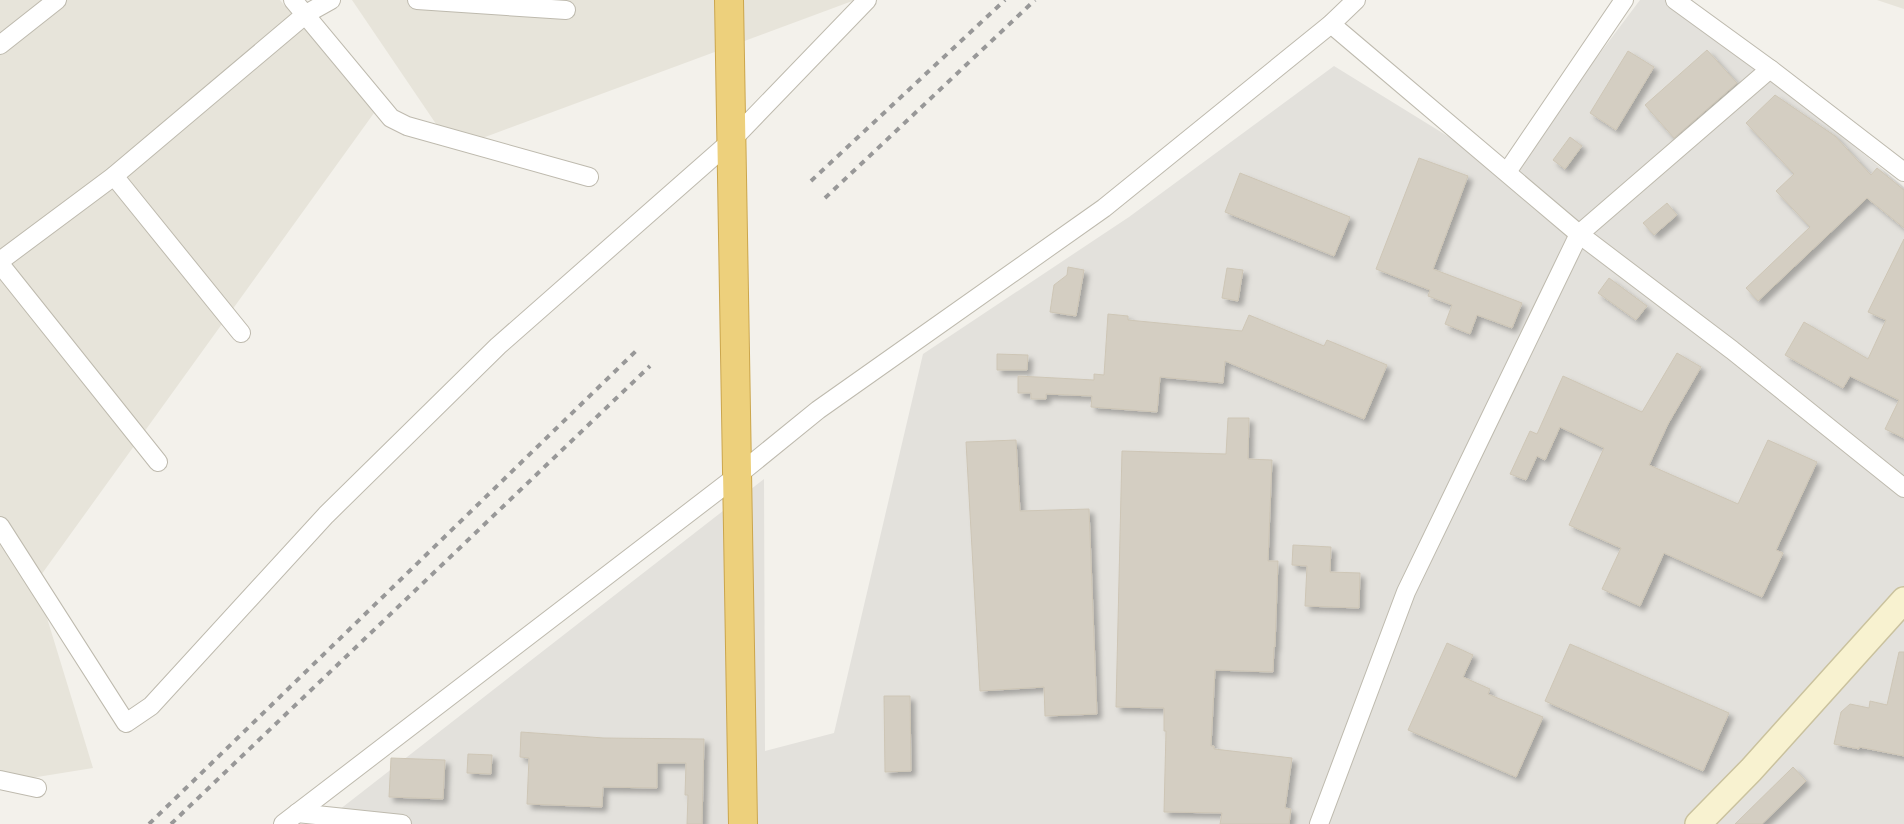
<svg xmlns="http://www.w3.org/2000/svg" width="1904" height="824" font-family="Inter,sans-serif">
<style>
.residential{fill:#e7e4da}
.industrial{fill:#e3e1dc}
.building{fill:#d4cec2;stroke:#cec6b6;filter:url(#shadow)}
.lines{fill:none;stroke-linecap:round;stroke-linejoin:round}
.street-casing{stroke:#bebaae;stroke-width:20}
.secondary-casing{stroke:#cac29e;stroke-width:28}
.highway-casing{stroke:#cba64d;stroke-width:30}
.street{stroke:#fff;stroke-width:18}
.secondary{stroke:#f8f2d0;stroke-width:25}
.highway{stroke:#edd07c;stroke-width:28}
.rail{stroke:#989898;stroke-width:4;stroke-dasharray:6 6;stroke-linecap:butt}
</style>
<defs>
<filter id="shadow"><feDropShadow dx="4.5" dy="4.5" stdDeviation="2.5" flood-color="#0004"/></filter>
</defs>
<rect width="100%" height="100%" fill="#f3f1eb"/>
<g class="residential">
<path d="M0,0H280L374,113L36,582L93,768L0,783Z"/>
<path d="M352,0H855L453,149Z"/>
<path d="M1877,0H1904V9Z"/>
</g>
<path class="industrial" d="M1640,0H1675L1904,187V824H321L764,479L765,751L834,733L923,354L1129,217L1334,66L1509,174Z"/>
<g class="building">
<path d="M1707,50L1737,83L1674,138L1645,105Z"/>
<path d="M1628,51L1654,67L1616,130L1590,113Z"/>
<path d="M1775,95L1835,136L1871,175L1877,168L1904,190V228L1867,198L1758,301L1746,288L1810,227L1776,191L1794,174L1746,123Z"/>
<path d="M1570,137L1582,146L1565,169L1553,160Z"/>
<path d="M1419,158L1468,176L1433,269L1522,303L1512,328L1477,315L1470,334L1445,324L1452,305L1428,296L1430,290L1376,269Z"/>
<path d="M1240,173L1350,217L1334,256L1225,212Z"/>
<path d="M1667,203L1677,215L1654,235L1643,223Z"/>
<path d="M1904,239V438L1885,429L1899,400L1850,376L1843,388L1785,355L1804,322L1868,359L1886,320L1868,312Z"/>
<path d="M1068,267L1084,270L1076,316L1050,312L1054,285L1067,275Z"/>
<path d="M1227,268L1243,270L1238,301L1222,298Z"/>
<path d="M1609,278L1647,306L1636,320L1598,293Z"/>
<path d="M1108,314L1128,316V320L1242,331L1249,315L1324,346L1327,340L1387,365L1364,419L1225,361L1223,383L1160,377L1157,412L1091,407L1092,396L1046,394V399H1031V393H1018V376L1094,380V374L1104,375Z"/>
<path d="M1677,353L1701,367L1668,424L1649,465L1738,504L1768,440L1817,462L1776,550L1783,553L1762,597L1664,553L1640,606L1602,589L1621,548L1569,525L1604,448L1560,427L1545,460L1537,456L1526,480L1510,474L1530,431L1537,434L1563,376L1642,412Z"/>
<path d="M997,354L1028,355L1027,370H997Z"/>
<path d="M1228,418H1249L1248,459L1272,460L1268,561H1278L1275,647H1274L1273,672L1215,670L1211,746H1214V749L1292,758L1285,808L1291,809L1289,824H1220L1222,813L1164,812L1166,731H1164V708L1116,707L1122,451L1226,454Z"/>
<path d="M1016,440L1020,511L1089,509L1097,714L1045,716L1044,687L980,691L966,442Z"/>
<path d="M1293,545L1331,547L1330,572L1360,573L1359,608L1305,606L1307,566L1292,565Z"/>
<path d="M1447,643L1473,655L1463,677L1490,689L1488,694L1543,717L1516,777L1408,730Z"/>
<path d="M1570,644L1729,713L1703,771L1545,701Z"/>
<path d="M1899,652H1904V756L1859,747V749L1834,744L1841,712L1850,704L1869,708L1870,701L1887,705Z"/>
<path d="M884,696H910L911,771L885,772Z"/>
<path d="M521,732L604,738L704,739L702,824H687L688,795H685L686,763H657V788L603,787L602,807L527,804L529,758L520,757Z"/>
<path d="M468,754L492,755L491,774L467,773Z"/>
<path d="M391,758L445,760L443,799L389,797Z"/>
<path d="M1793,767L1806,781L1762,824H1735Z"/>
</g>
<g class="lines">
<defs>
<g id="street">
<path d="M293,0L391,118L407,126L589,177"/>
<path d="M417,0L566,10"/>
<path d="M1675,0L1770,69L1904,172"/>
<path d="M1331,24L1579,234L1732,350L1904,488"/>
<path d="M0,45L57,0"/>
<path d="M1507,172L1624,0"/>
<path d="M114,176L241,333"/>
<path d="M0,261L114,176L306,14L331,0"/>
<path d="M0,264L158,462"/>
<path d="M0,526L126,723L151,706L326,515L498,346L731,141L867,0"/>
<path d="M0,780L37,788"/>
<path d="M297,813L402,824"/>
<path d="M283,824L738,475L818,410L1104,208L1331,24L1356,0"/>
<path d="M1319,824L1406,592L1579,234L1770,69"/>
</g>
<path id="secondary" d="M1698,824L1751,770L1904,600"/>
<path id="highway" d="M729,0L743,824"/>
</defs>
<use href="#street" class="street-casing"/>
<use href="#secondary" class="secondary-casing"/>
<use href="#highway" class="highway-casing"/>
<use href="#street" class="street"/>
<use href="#secondary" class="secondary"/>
<use href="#highway" class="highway"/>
<g class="rail">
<path d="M811,181L1005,0"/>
<path d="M825,198L1035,0"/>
<path d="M149,824L637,350"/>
<path d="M171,824L650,366"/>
</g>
</g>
</svg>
